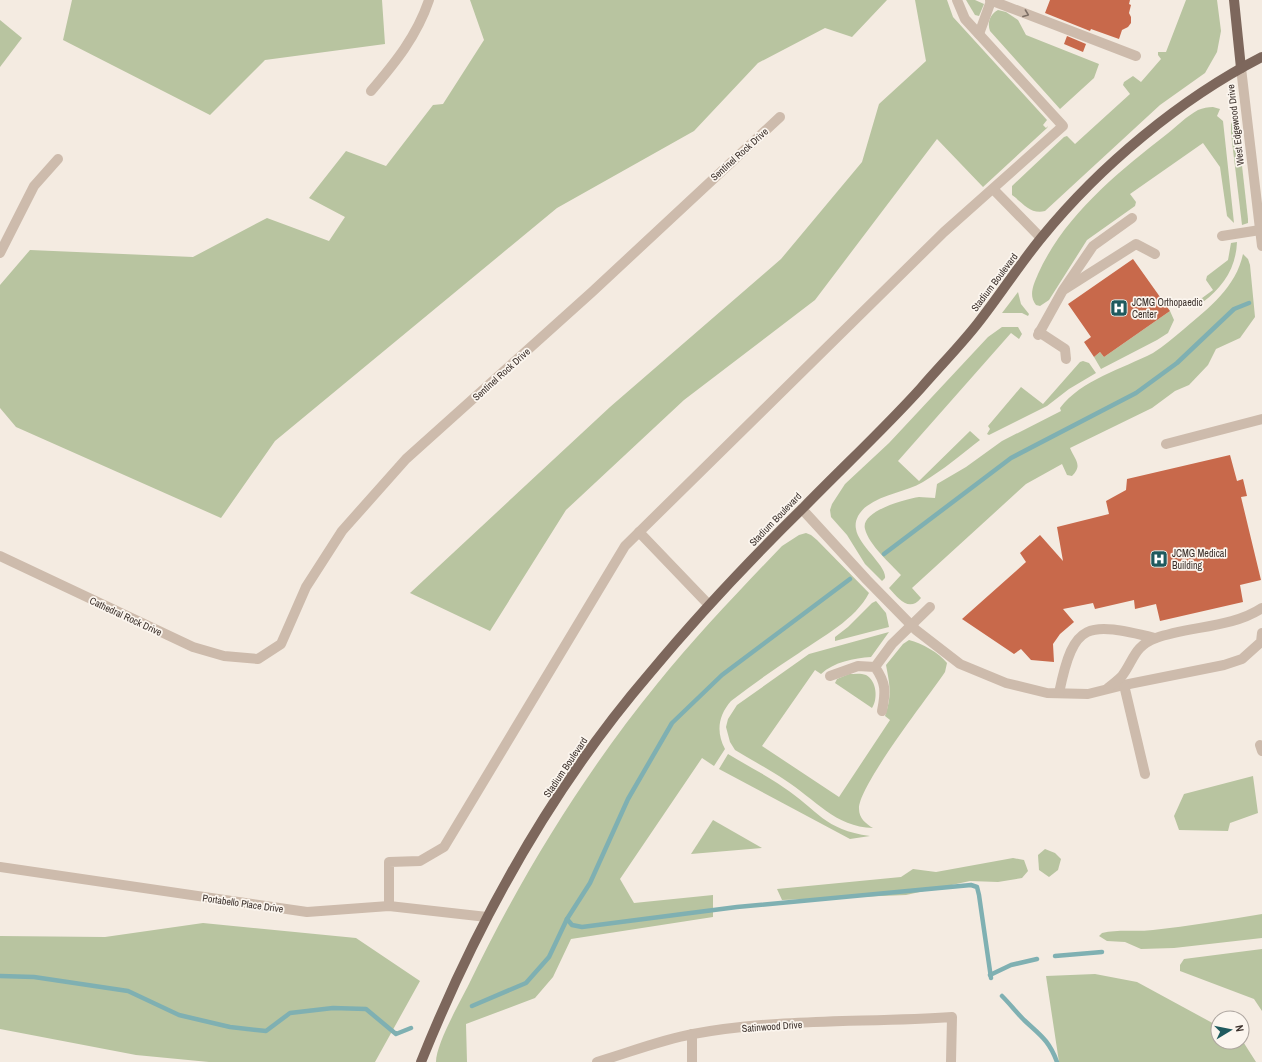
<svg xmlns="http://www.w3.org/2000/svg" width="1262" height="1062" font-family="'Archivo Narrow',sans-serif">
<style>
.green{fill:#b8c4a0}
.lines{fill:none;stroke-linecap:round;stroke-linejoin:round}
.stream{stroke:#7fb0b2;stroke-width:4.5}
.building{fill:#c8694b}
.minor{stroke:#cdbbac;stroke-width:10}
.major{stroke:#7d675c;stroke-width:10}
.oneway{stroke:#7d6f65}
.labels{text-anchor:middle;stroke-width:3.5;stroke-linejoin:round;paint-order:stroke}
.street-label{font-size:10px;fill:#3b302b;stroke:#fbf5ee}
.poi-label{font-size:10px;fill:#3b302b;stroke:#fbf5ee;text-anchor:start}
</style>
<rect width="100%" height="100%" fill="#f4ebe1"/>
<g class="green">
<path d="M72,0H382L385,44L265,60L210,115L63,40Z"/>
<path d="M470,0H887L852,37L825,28L758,63L694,131L557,208L275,441L221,518L16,427L0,408V285L30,250L193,257L267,218L329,241L345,217L309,198L346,151L386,166L433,105L443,104L484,40Z"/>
<path d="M915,0H947L953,17L1047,120L1043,125L1046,128L1048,126L1047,128L983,187L937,139L815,300L684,400L566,510L490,631L410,593L610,407L781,259L862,162L879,104L926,61Z"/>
<path d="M966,0H975L984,4L979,16L975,15Z"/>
<path d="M1186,0H1217L1221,31L1217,52L1205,73L1160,105L1045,211C1031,215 1023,203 1012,195V186L1064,137L1067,136L1075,144L1130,94L1123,85L1124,82L1133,76L1141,82L1161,59L1158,55V52H1166Z"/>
<path d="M998,10L1006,12L1018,20L1026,35L1099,64L1094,78L1060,109L990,31C987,23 990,14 998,10Z"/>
<path d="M0,20L22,38L0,67Z"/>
<path d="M1213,107L1220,109L1217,116L1223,121L1234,223L1227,216L1220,167L1203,143L1130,194L1136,202L1135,206L1087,240L1049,300L1040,306L1036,305C1028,295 1034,284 1038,274C1064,216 1118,172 1167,134C1177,126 1187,116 1198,110C1203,108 1208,107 1213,107Z"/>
<path d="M1233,120L1238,130L1248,219V223L1242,225L1231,133V124Z"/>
<path d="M1237,242C1236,268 1223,287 1203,302L1198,301L1213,290L1206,280L1207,276L1228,260L1231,243Z"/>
<path d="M1243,254L1248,259L1250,265L1255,317L1240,338L1216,349L1208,365L1189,385L1175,391L1152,408L1070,448C1075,460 1083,465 1072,476L1067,475L1062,464L1026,484L912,588L921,598C909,613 898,598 889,588L901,575C890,563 869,545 865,529C860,511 906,499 919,497C924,497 930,498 935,498L937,484L966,467L1002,441L1061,411L1060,408C1081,380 1122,369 1153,353C1164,346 1174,337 1184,329C1209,308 1236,287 1243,254Z"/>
<path d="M1018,292L1021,304L1029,314L1028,316L1022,313H1002Z"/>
<path d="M1170,311L1174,320L1168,333L1157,340L1101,369L1094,357L1100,352L1104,357Z"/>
<path d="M1002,327H1018L1022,334L1019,339L1011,333L898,461L919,481L970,431L980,440C962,454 943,470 923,482C906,492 883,494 867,506C860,511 854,520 856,529C858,545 887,566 885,578L882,581L865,564L847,535L831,517L830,510L832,504L845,484L889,443L988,337Z"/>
<path d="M1083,361L1089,363L1096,373L1069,389L1047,406L989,435L987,434L990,429L988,426L1021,387L1043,404L1080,362Z"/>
<path d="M806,533L811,535L817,540L869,593C855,620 823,636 799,653C776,668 753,684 731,701C718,716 716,732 725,749L714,766L702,758L620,879L634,903L713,895V917L571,939L553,977L535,998L466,1024L467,1062H436C436,1044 460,1002 469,984C520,878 583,775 657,684C696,636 739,591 782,546L799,535Z"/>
<path d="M876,601L886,613L889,627L835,641V637L848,627L872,603Z"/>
<path d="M889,632L871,657C854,658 834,662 821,674L815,670L762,746L839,797L890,720L885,716C892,695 890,686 886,665L903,644L909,640C922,643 939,653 947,663L945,672C929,696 858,786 859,809C859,818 866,824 873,828C835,827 815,799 785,780C769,769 751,760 735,750L730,742L726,727L728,719L737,705L809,654Z"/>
<path d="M849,674C854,674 861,673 866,675C877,681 878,699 872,708L835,683L837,679Z"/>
<path d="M728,754C746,765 766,775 783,787C818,810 824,830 870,836L850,839L719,769Z"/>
<path d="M1253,776L1258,813L1230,823L1228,831L1179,830L1174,816L1184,794Z"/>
<path d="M713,820L762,848L691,854Z"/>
<path d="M1045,849L1055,853L1061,859L1058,870L1049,877L1039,870L1038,855Z"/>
<path d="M1013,858L1024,860L1028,871L1022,878L998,882L970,881L906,895L782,900L777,889L901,877L913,869L936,872Z"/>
<path d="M1262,914V938L1174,948L1141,949L1125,942L1107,941L1099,936L1102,933C1118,929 1135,932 1153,930C1189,926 1226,920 1262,914Z"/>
<path d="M203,923L356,938L420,981L375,1062H209L136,1055L0,1029V936L105,937Z"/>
<path d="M1262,949V1011L1254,999L1180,971V965L1184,959Z"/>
<path d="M1095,974L1137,982L1218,1026V1042H1242V1040L1256,1062H1059L1046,976Z"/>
</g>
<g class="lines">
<g class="stream">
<path d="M884,554L1011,458L1136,393L1177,363L1234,309L1249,303"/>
<path d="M567,919L572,925L582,927L737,907L971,885L977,887L979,895L991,978"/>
<path d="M1055,956L1102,952"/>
<path d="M990,975L1011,965L1037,959"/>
<path d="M0,976L34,977L128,991L179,1015L230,1027L266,1031L290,1013L333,1008L366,1009L396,1034L411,1028"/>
<path d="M1002,996C1010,1004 1016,1012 1024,1020C1040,1035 1049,1040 1057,1062"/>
<path d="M472,1006L526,983L549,957L567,919L590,883L628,799L672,723L722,675L850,579"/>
</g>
</g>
<g class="building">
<path d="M1050,0H1130L1129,4L1131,5L1129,13L1131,17V23L1128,27L1122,30L1119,39L1091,29L1090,31L1045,13Z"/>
<path d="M1067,36L1086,44L1083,52L1064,44Z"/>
<path d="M1133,259L1170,311L1104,357L1100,352L1094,357L1084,342L1091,337L1068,304Z"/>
<path d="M1230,455L1237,481L1243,479L1247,496L1241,497L1261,580L1240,585L1243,602L1160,621L1156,604L1135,609L1134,600L1095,609L1093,603L1063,609L1074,622L1060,634L1053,644L1054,662L1031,660L1021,649L1014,654L962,619L1026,562L1020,553L1040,535L1063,561L1057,527L1109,514L1106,501L1126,490L1127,479Z"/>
</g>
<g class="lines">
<g class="minor">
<path d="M990,0L1136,56"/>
<path d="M979,34L991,1"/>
<path d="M1241,68L1262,246"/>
<path d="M371,91C395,63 417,36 429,0"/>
<path d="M994,190L1041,238"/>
<path d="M1222,236L1260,230"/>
<path d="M0,253L34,186L58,159"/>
<path d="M1065,289L1136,244L1155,254"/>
<path d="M1039,332L1065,349L1066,359"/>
<path d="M1038,335L1063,290L1093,246L1132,218"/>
<path d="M1166,444L1262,419"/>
<path d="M802,509L867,580L916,630L960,664L1006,683L1047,693L1088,694L1124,685L1224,665L1242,659L1261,642L1262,633"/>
<path d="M639,532L709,605"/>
<path d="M0,556L193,647L224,656L258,659L281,644L306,587L342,531L406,459L592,292L780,117"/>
<path d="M875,667L892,644L930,607"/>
<path d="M830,676L858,666L875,667C886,683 886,691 882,711"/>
<path d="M1124,685L1145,774"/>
<path d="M1108,688C1113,684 1118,680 1122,676C1134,660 1134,646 1156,638C1189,626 1232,628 1262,608"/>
<path d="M1059,693C1074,620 1087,622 1155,638"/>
<path d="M1260,745L1262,751"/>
<path d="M0,867L307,912L389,906L487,917"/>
<path d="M389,906V862L420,861L444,847L625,546L944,232L1063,126L965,19L957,0"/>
<path d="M597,1062C628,1053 660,1040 693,1034C778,1018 866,1023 952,1017L951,1062"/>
<path d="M692,1062V1034"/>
</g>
<g class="major">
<path d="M1234,0L1241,68"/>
<path d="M421,1062C477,923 552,787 650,673C698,615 750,560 804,507C843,467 884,429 921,388C940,366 960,346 978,323C1000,295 1019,265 1042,237C1100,166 1180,99 1262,57"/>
</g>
</g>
<defs><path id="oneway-chevron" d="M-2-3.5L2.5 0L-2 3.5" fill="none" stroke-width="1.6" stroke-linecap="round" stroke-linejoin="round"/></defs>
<use class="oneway" href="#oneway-chevron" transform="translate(1026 14) rotate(21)"/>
<defs>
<symbol id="hospital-square" viewBox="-11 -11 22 22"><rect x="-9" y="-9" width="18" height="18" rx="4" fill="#1f5a5e" stroke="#fbf5ee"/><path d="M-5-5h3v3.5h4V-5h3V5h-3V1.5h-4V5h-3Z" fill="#fff"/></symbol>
</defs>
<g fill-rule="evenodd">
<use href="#hospital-square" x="1109" y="298" width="20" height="20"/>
<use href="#hospital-square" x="1149" y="549" width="20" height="20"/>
</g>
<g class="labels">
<g class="street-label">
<text transform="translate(1235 125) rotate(-97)" y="4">West Edgewood Drive</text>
<text transform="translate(739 154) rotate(-42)" y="4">Sentinel Rock Drive</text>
<text transform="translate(994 282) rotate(-53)" y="4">Stadium Boulevard</text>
<text transform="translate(501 374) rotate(-42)" y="4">Sentinel Rock Drive</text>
<text transform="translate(775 519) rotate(-46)" y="4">Stadium Boulevard</text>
<text transform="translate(126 616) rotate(25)" y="4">Cathedral Rock Drive</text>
<text transform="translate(565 767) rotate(-56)" y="4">Stadium Boulevard</text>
<text transform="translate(243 903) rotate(8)" y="4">Portabello Place Drive</text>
<text transform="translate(772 1026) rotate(-4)" y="4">Satinwood Drive</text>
</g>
<g class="poi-label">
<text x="1132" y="306">JCMG Orthopaedic<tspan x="1132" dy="12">Center</tspan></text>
<text x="1172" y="557">JCMG Medical<tspan x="1172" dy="12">Building</tspan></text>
</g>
</g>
<g transform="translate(1230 1030) rotate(80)"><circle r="19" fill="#fbf5ee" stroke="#aea6a0"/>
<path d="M0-3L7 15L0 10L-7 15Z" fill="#1f5a5e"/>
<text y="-6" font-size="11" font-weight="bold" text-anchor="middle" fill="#3b302b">N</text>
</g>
</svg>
